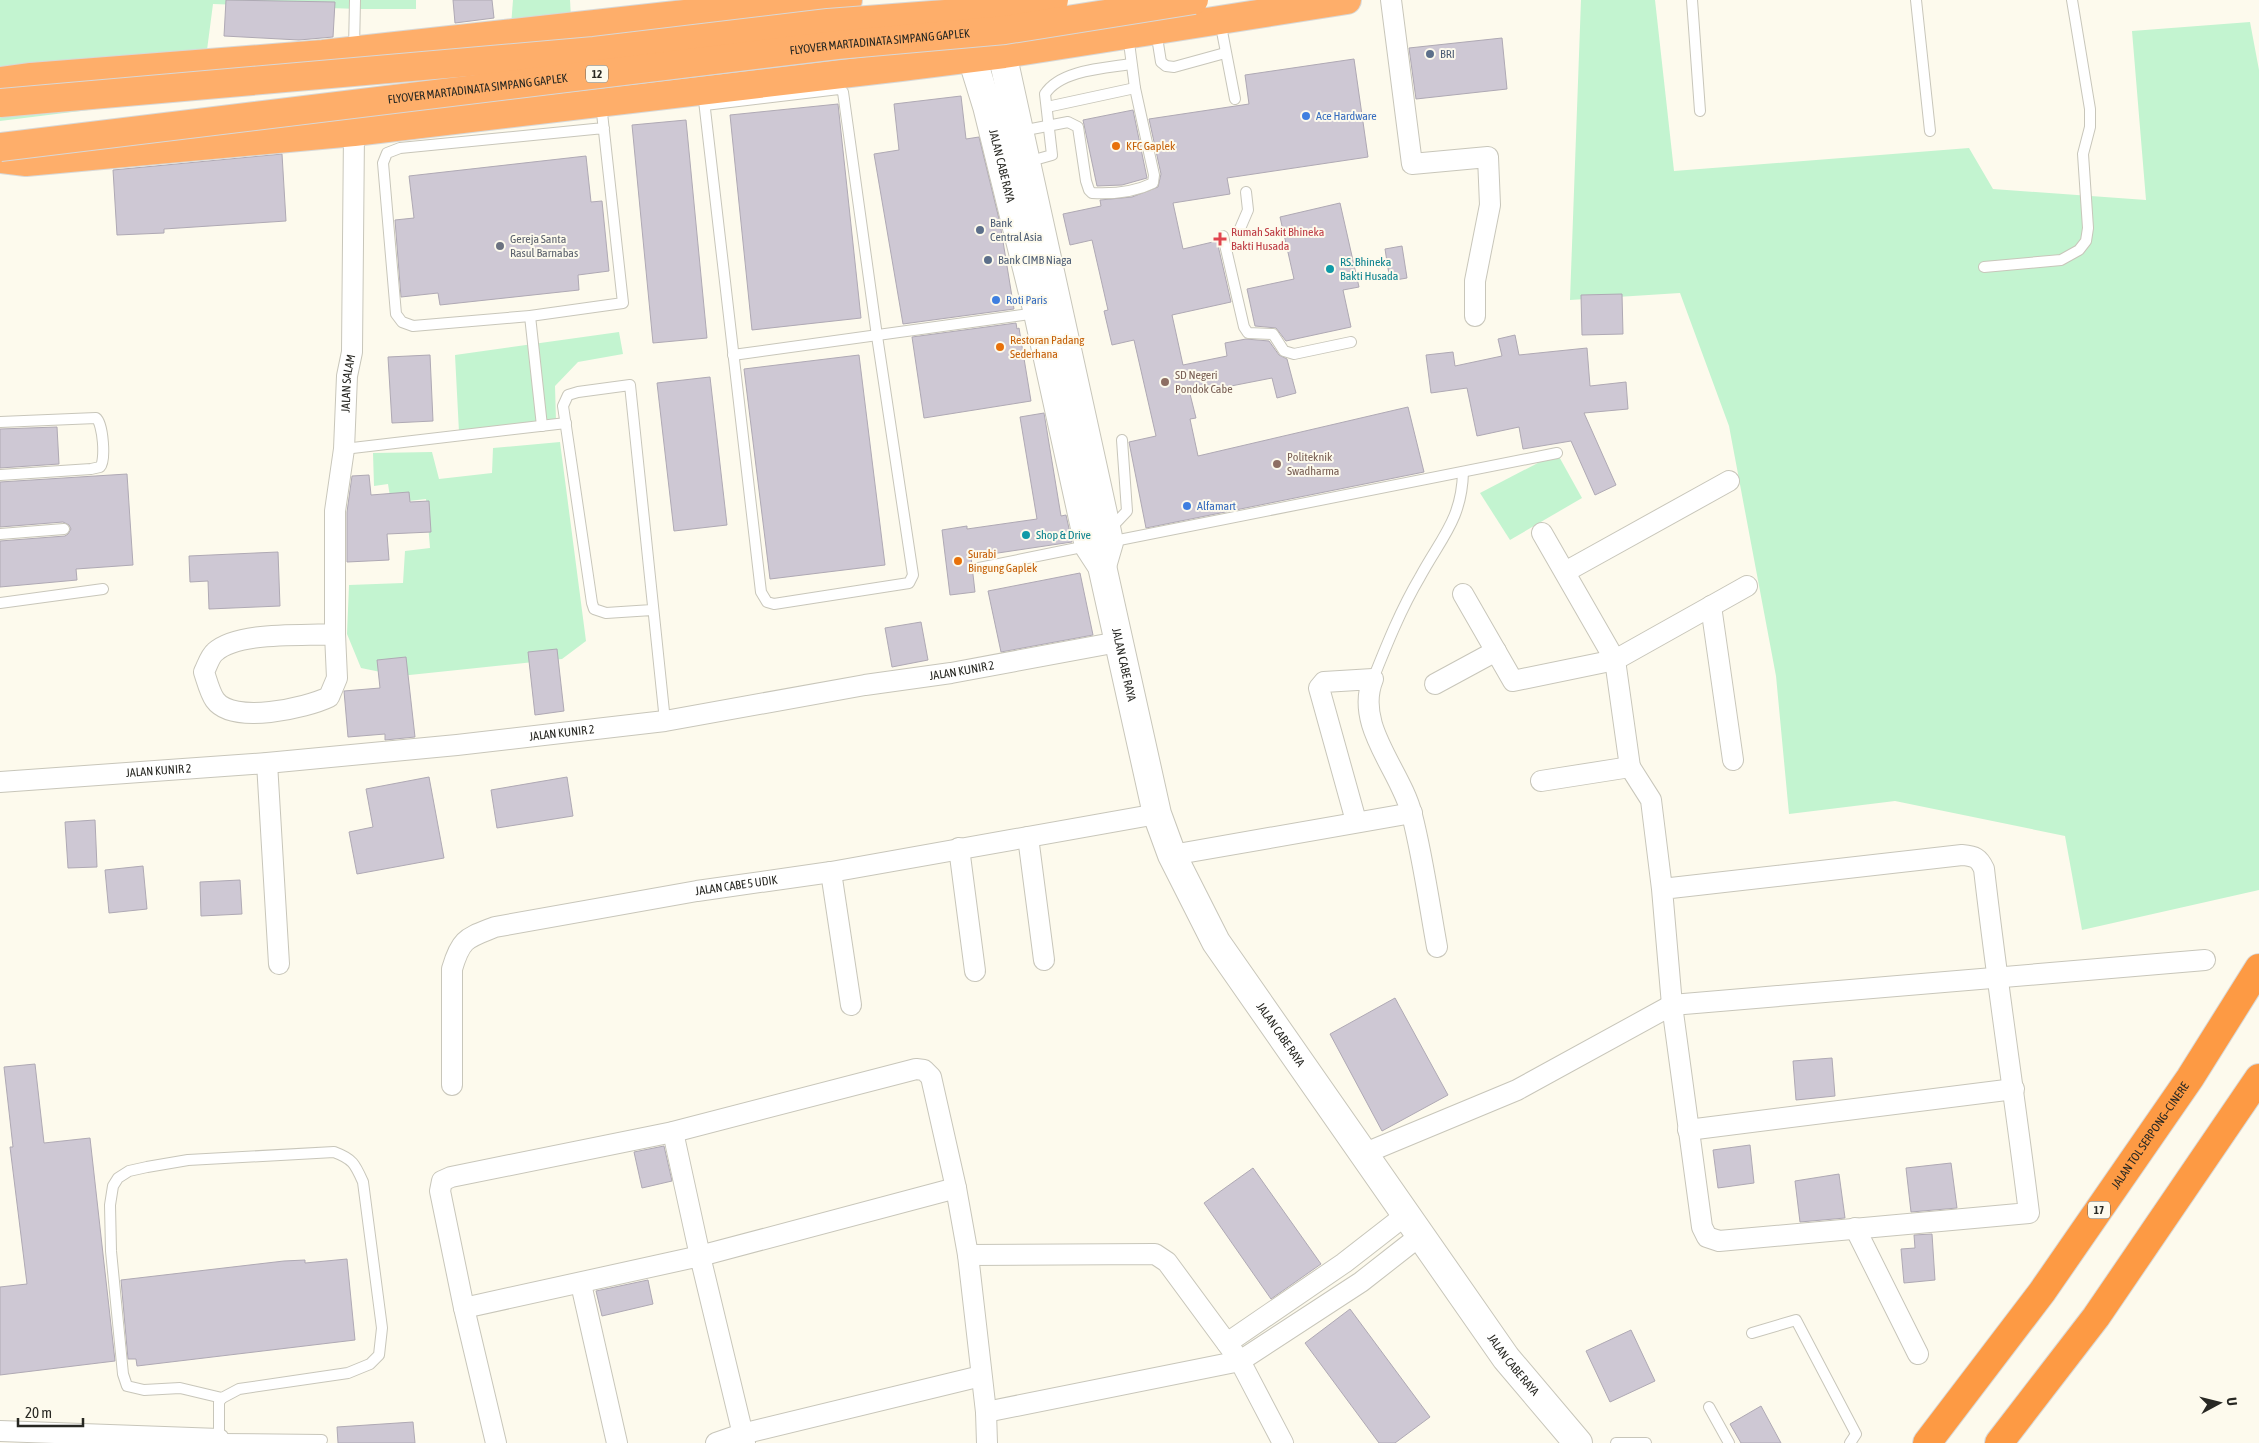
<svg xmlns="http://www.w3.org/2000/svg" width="2259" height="1443" font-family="'Asap Condensed',sans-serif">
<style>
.green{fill:#c3f4d0}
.building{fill:#cec8d4;stroke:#afa9b4}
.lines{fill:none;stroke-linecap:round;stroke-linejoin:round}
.service-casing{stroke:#c8c6ba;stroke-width:12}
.minor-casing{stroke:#c8c6ba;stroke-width:22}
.secondary-casing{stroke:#c8c6ba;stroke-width:30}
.trunk-casing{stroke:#d8d8d7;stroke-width:30}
.motorway-casing{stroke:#d8d8d7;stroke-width:30}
.service{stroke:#fff;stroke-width:10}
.minor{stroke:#fff;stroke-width:20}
.secondary{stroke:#fff;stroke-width:28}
.trunk{stroke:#feae6a;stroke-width:28}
.motorway{stroke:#fd9a44;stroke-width:28}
.trunk-bridge-casing{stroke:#d8d8d7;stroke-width:30;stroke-linecap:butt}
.trunk-bridge{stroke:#feae6a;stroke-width:28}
.service-dot{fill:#5c6f8a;stroke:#fdfaed;stroke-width:2}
.shop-dot{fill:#3f7fe0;stroke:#fdfaed;stroke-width:2}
.food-dot{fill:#e8710a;stroke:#fdfaed;stroke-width:2}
.health-dot{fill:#e0444e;stroke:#fdfaed;stroke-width:2}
.worship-dot{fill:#6b7280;stroke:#fdfaed;stroke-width:2}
.culture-dot{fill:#0f9aa8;stroke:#fdfaed;stroke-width:2}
.education-dot{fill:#8d6e63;stroke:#fdfaed;stroke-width:2}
.labels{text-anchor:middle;stroke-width:4;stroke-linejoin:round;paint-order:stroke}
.shield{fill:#fdfaed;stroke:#686760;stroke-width:1}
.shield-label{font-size:11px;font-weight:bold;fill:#282823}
.street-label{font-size:12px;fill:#282823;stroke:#fdfaed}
.service-label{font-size:12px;fill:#4e5e75;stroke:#fdfaed;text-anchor:start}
.shop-label{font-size:12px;fill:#366cbe;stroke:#fdfaed;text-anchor:start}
.food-label{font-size:12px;fill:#c56008;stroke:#fdfaed;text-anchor:start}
.health-label{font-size:12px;fill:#be3a42;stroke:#fdfaed;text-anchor:start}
.worship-label{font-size:12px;fill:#5b616d;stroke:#fdfaed;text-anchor:start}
.culture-label{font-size:12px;fill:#0d838f;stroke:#fdfaed;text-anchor:start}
.education-label{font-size:12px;fill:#785e54;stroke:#fdfaed;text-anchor:start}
</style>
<rect width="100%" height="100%" fill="#fdfaed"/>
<g class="green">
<path d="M0,0H416V9H359L213,4L201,96L0,121Z"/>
<path d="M513,0H570L571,18L511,26Z"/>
<path d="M1581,0H1655L1674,171L1969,148L1993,189L2146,200L2132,31L2250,22L2259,70V890L2082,930L2065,836L1895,801L1789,814L1776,676L1729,426L1680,293L1570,300Z"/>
<path d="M619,332L623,354L578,362L555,386L556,421L459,432L455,355Z"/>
<path d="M560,442L586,641L562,659L400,676L361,668L347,634L349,585L403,583L405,551L430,548L426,499L391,503L388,484L374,486L373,453L432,452L439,479L492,473L493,448Z"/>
<path d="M1557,453L1582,498L1510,540L1480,493Z"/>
</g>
<g class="building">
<path d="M226,0L335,2L333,37L299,40L224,36Z"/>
<path d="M453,0H492L494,18L455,23Z"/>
<path d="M1502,38L1507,89L1416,99L1409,48Z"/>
<path d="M1354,59L1368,157L1227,178L1230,194L1173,203L1183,249L1217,241L1231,302L1172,315L1183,365L1227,356L1225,343L1246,339L1269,341L1279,355L1287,359L1296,393L1277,398L1272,378L1190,394L1196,418L1190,419L1198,456L1408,407L1424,472L1146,528L1129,442L1156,436L1134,340L1112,345L1104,311L1108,310L1092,240L1070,245L1063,214L1101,206L1100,200L1132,197L1158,187L1161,174L1149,119L1249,104L1245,75Z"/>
<path d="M961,96L966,139L979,137L1000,223L1014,309L903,324L874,154L899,150L894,104Z"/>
<path d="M838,104L861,318L752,330L730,115Z"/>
<path d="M1133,110L1147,178L1122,185L1097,186L1083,120Z"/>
<path d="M686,120L707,338L653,343L632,125Z"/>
<path d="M282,154L286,221L164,229V233L117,235L113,170Z"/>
<path d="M586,156L591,202L602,201L609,271L578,275L579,290L440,305L438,293L401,297L395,220L414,218L409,176Z"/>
<path d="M1340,203L1359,287L1343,290L1351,327L1286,341L1276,328L1255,326L1247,289L1294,279L1280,217Z"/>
<path d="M1402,246L1407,278L1390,281L1385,249Z"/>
<path d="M1622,294L1623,334L1582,335L1581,295Z"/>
<path d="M1016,323L1017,329L1019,328L1031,401L924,418L912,337Z"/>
<path d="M1515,335L1519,355L1587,348L1590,386L1626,382L1628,409L1584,413L1616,485L1595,495L1571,441L1523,449L1519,427L1477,436L1467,388L1431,393L1426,355L1453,352L1455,366L1502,356L1498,339Z"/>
<path d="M430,355L433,421L392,423L388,357Z"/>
<path d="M859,355L885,565L770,579L744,369Z"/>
<path d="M710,377L727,525L674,531L657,383Z"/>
<path d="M1044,413L1061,516L1066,515L1072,542L971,557L975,592L950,595L942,530L967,526V529L1037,519L1020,417Z"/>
<path d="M57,427L59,464L0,468V429Z"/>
<path d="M127,474L133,565L76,569L77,580L0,587V541L65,536L68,534L71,529L69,525L63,522L0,527V482Z"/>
<path d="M369,475L371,495L409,492L410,502L429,501L431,532L387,534L389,560L347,562V512L352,476Z"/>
<path d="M278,552L280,606L209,609L208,581L190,582L189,556Z"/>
<path d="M1080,573L1093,635L1001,652L988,591Z"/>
<path d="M921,622L928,660L892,667L885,628Z"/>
<path d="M557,649L564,711L535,715L528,652Z"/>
<path d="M406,657L415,737L385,740V734L348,737L344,691L380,688L377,660Z"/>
<path d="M429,777L444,858L357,874L349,832L373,827L366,789Z"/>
<path d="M567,777L573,816L497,828L491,790Z"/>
<path d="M95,820L97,867L68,868L65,822Z"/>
<path d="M143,866L147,909L109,913L105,870Z"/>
<path d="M240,880L242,914L201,916L200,882Z"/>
<path d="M1395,998L1448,1095L1382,1131L1330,1034Z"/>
<path d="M1832,1058L1835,1096L1796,1100L1793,1061Z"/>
<path d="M35,1064L44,1143L90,1138L115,1361L0,1375V1287L27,1284L10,1147H13L4,1067Z"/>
<path d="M1750,1145L1754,1183L1718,1188L1713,1150Z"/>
<path d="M664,1146L672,1181L642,1188L634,1152Z"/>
<path d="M1951,1163L1957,1208L1911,1212L1906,1168Z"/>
<path d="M1253,1168L1321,1264L1271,1299L1204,1203Z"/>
<path d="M1839,1174L1845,1218L1800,1222L1795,1181Z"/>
<path d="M1932,1234L1935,1280L1904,1283L1901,1249L1915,1248L1914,1235Z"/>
<path d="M347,1259L355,1340L137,1366L136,1359H128L121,1280L284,1261L305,1260V1263Z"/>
<path d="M648,1280L653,1304L602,1316L596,1291Z"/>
<path d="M1350,1309L1430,1417L1395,1443H1379L1305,1343Z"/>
<path d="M1631,1330L1655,1381L1610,1402L1586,1351Z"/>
<path d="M1761,1406L1781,1443H1741L1730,1424Z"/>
<path d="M413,1422L415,1443H338L337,1427Z"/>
</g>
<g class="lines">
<defs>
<g id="service">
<path d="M1692,0L1700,111"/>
<path d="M1916,0L1930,131"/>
<path d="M1220,21L1235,99"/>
<path d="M1156,31L1161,62L1166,66L1174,67L1225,53"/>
<path d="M354,49L355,0"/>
<path d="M703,92L761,592L767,602L774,604L909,583L913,575L877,336L843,92L839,89L705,105"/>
<path d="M601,104L623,303L530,316L413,326L402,322L396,314L383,163L387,153L400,148L604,128"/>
<path d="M1047,107L1135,88"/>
<path d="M1021,131L1068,122L1078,127L1086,181L1089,190L1092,193C1111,194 1135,192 1153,183L1154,175L1135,88L1128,35"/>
<path d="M1027,162L1052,155L1045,94C1060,70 1105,68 1131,64"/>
<path d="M1239,231L1248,210L1246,192"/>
<path d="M1223,236L1244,327L1248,333L1273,334L1284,351L1294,354L1351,342"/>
<path d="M1984,267L2061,260L2079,250L2086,241L2088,228L2083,154L2090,127V109L2072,0"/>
<path d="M530,316L542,426"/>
<path d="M733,355L1037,313"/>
<path d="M0,422L96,418C103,423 106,461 100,467L91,469L0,475"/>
<path d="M344,449L566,423"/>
<path d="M1109,530L1127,511L1122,440"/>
<path d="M0,534L64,529"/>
<path d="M1109,542L1557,453"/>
<path d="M979,568L1087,546"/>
<path d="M0,603L103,589"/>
<path d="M652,610L606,613L594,609L592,603L563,406L568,395L578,392L630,385L665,721"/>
<path d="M1373,679C1387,644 1401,609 1420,577C1441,538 1462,519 1463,472"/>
<path d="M334,1152C353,1159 355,1164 363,1182L382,1328L379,1355L370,1364L348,1373L239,1389L222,1398L180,1388L144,1390L127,1386L123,1374L111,1251L110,1205L113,1186L118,1178L129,1171L147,1167L188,1160Z"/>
<path d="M1752,1333L1796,1320L1856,1434L1850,1443"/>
<path d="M1709,1407L1729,1443"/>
<path d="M219,1439L322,1440"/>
<path d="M219,1442V1402L222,1398"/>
<path d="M1616,1443H1646"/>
</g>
<g id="minor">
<path d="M1391,0L1412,164L1488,157L1490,205L1475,281V316"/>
<path d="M1542,533L1615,660L1630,767"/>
<path d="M1565,572L1729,481"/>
<path d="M1463,594L1513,681L1615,660L1747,586"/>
<path d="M1711,606L1733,760"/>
<path id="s1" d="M335,634C303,636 238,631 215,652C210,656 207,666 204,672C207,681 210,693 215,700C233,725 306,708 329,697L337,678L335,634V511L344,449L347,376L352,352L354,132"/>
<path d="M1435,684L1496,651"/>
<path d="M267,763L279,964"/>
<path d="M1541,781L1630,767L1651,800L1662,889L1672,1005L1702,1227L1707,1237L1719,1241L2029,1213C2015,1098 1997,984 1984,869C1979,858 1975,856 1962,855L1662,889"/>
<path id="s2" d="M0,782L267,763L457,745L665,721L865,685L951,673L1118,642"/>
<path d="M1356,821L1319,688L1324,682L1373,679C1354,726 1401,770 1412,815C1423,858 1429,903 1437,947"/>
<path d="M1028,837L1044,960"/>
<path d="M959,848L975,971"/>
<path d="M1172,855L1412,813"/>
<path d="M831,872L851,1005"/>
<path id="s3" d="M452,1085V969C461,938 467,938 495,927L697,891L831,872L1157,814"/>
<path d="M1688,1130L2014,1089"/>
<path d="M673,1132L700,1256L956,1188"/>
<path d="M1363,1154L1517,1090L1672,1005L2205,960"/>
<path d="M1855,1228L1918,1354"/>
<path d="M968,1255L1155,1254L1167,1262L1240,1361L1283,1443"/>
<path d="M581,1284L617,1443"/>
<path d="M464,1308L700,1256L745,1443"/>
<path d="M1227,1343L1344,1263L1407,1214"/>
<path d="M986,1412L1240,1361L1361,1282L1421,1235"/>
<path d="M0,1431L219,1439"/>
<path d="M496,1443L464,1308L440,1191L442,1181L451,1177L673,1132L916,1069L924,1070L931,1077L956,1188L968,1255L986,1412L987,1443"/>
<path d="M716,1443L742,1434L981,1376"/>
</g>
<g id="secondary">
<path d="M997,30L1107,532L1109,542L1102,566"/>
<path id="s4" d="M965,35L987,106L1038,313L1089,546L1102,566L1157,814L1172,855L1216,942L1506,1358L1578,1443"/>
</g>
<g id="trunk">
<path d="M0,81L31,77L323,54L766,5L848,0"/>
<path d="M0,159L26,162L354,132L901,67L1004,54L1347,0"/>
</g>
<g id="motorway">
<path id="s5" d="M1927,1443L2042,1292L2190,1078L2259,968"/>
<path d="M1999,1443L2096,1317L2259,1078"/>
</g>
</defs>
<use href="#service" class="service-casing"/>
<use href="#minor" class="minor-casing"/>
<use href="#secondary" class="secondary-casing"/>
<use href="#trunk" class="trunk-casing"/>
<use href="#motorway" class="motorway-casing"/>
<use href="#service" class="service"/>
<use href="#minor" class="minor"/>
<use href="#secondary" class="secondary"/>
<use href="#trunk" class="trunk"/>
<use href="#motorway" class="motorway"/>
<defs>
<g id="trunk-bridge">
<path d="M0,103L594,51L828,23L971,12L1054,0"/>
<path id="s6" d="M0,147L837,45L1005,30L1194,0"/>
</g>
</defs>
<use href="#trunk-bridge" class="trunk-bridge-casing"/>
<use href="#trunk-bridge" class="trunk-bridge"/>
</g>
<g class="service-dot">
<circle cx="1430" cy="54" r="5"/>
<circle cx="980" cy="230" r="5"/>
<circle cx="988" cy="260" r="5"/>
</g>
<g class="shop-dot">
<circle cx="1306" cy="116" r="5"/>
<circle cx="996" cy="300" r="5"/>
<circle cx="1187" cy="506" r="5"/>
</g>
<g class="food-dot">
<circle cx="1116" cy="146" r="5"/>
<circle cx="1000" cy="347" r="5"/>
<circle cx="958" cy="561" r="5"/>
</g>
<path class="health-dot" d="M1217.5 231.5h5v5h5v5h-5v5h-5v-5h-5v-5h5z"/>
<circle class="worship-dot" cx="500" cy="246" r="5"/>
<g class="culture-dot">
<circle cx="1330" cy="269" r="5"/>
<circle cx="1026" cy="535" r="5"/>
</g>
<g class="education-dot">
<circle cx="1165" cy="382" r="5"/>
<circle cx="1277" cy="464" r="5"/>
</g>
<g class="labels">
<g class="shield">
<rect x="586" y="65.5" width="22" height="17" rx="4"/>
<rect x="2088" y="1201.5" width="22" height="17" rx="4"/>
</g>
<g class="shield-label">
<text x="597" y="78">12</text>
<text x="2099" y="1214">17</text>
</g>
<g class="street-label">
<text dy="4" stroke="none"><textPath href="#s6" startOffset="886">FLYOVER MARTADINATA SIMPANG GAPLEK</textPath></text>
<text dy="4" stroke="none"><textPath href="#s6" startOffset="481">FLYOVER MARTADINATA SIMPANG GAPLEK</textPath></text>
<text dy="4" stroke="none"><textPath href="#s4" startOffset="136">JALAN CABE RAYA</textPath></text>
<text dy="4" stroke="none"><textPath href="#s1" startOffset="612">JALAN SALAM</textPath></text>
<text dy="4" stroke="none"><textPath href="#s4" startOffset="651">JALAN CABE RAYA</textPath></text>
<text dy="4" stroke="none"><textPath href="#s2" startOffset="969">JALAN KUNIR 2</textPath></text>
<text dy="4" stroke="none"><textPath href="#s2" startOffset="564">JALAN KUNIR 2</textPath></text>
<text dy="4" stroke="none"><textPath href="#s2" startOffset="159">JALAN KUNIR 2</textPath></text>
<text dy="4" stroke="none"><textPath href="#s3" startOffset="425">JALAN CABE 5 UDIK</textPath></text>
<text dy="4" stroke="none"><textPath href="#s4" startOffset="1058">JALAN CABE RAYA</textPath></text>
<text dy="4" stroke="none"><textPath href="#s5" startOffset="380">JALAN TOL SERPONG–CINERE</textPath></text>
<text dy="4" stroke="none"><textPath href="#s4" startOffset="1462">JALAN CABE RAYA</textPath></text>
</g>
<g class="service-label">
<text x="1440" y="58">BRI</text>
<text x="990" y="227">Bank<tspan x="990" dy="14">Central Asia</tspan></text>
<text x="998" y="264">Bank CIMB Niaga</text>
</g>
<g class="shop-label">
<text x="1316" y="120">Ace Hardware</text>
<text x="1006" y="304">Roti Paris</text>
<text x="1197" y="510">Alfamart</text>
</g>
<g class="food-label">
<text x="1126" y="150">KFC Gaplek</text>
<text x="1010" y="344">Restoran Padang<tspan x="1010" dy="14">Sederhana</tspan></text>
<text x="968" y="558">Surabi<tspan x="968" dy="14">Bingung Gaplek</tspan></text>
</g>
<g class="health-label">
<text x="1231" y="236">Rumah Sakit Bhineka<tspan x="1231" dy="14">Bakti Husada</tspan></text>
</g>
<g class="worship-label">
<text x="510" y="243">Gereja Santa<tspan x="510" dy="14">Rasul Barnabas</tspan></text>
</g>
<g class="culture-label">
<text x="1340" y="266">RS. Bhineka<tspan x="1340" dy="14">Bakti Husada</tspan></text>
<text x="1036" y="539">Shop &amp; Drive</text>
</g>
<g class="education-label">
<text x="1175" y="379">SD Negeri<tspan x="1175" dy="14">Pondok Cabe</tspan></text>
<text x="1287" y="461">Politeknik<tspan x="1287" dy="14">Swadharma</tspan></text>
</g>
</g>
<g transform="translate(2219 1403) rotate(83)" stroke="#fdfaed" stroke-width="4" paint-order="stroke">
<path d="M0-4L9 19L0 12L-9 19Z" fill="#282823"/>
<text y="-8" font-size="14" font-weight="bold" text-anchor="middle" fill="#282823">U</text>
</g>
<path d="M18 1418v8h65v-8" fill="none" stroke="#282823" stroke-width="2.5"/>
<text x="25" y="1418" font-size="15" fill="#282823" stroke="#fdfaed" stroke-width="4" paint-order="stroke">20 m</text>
</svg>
